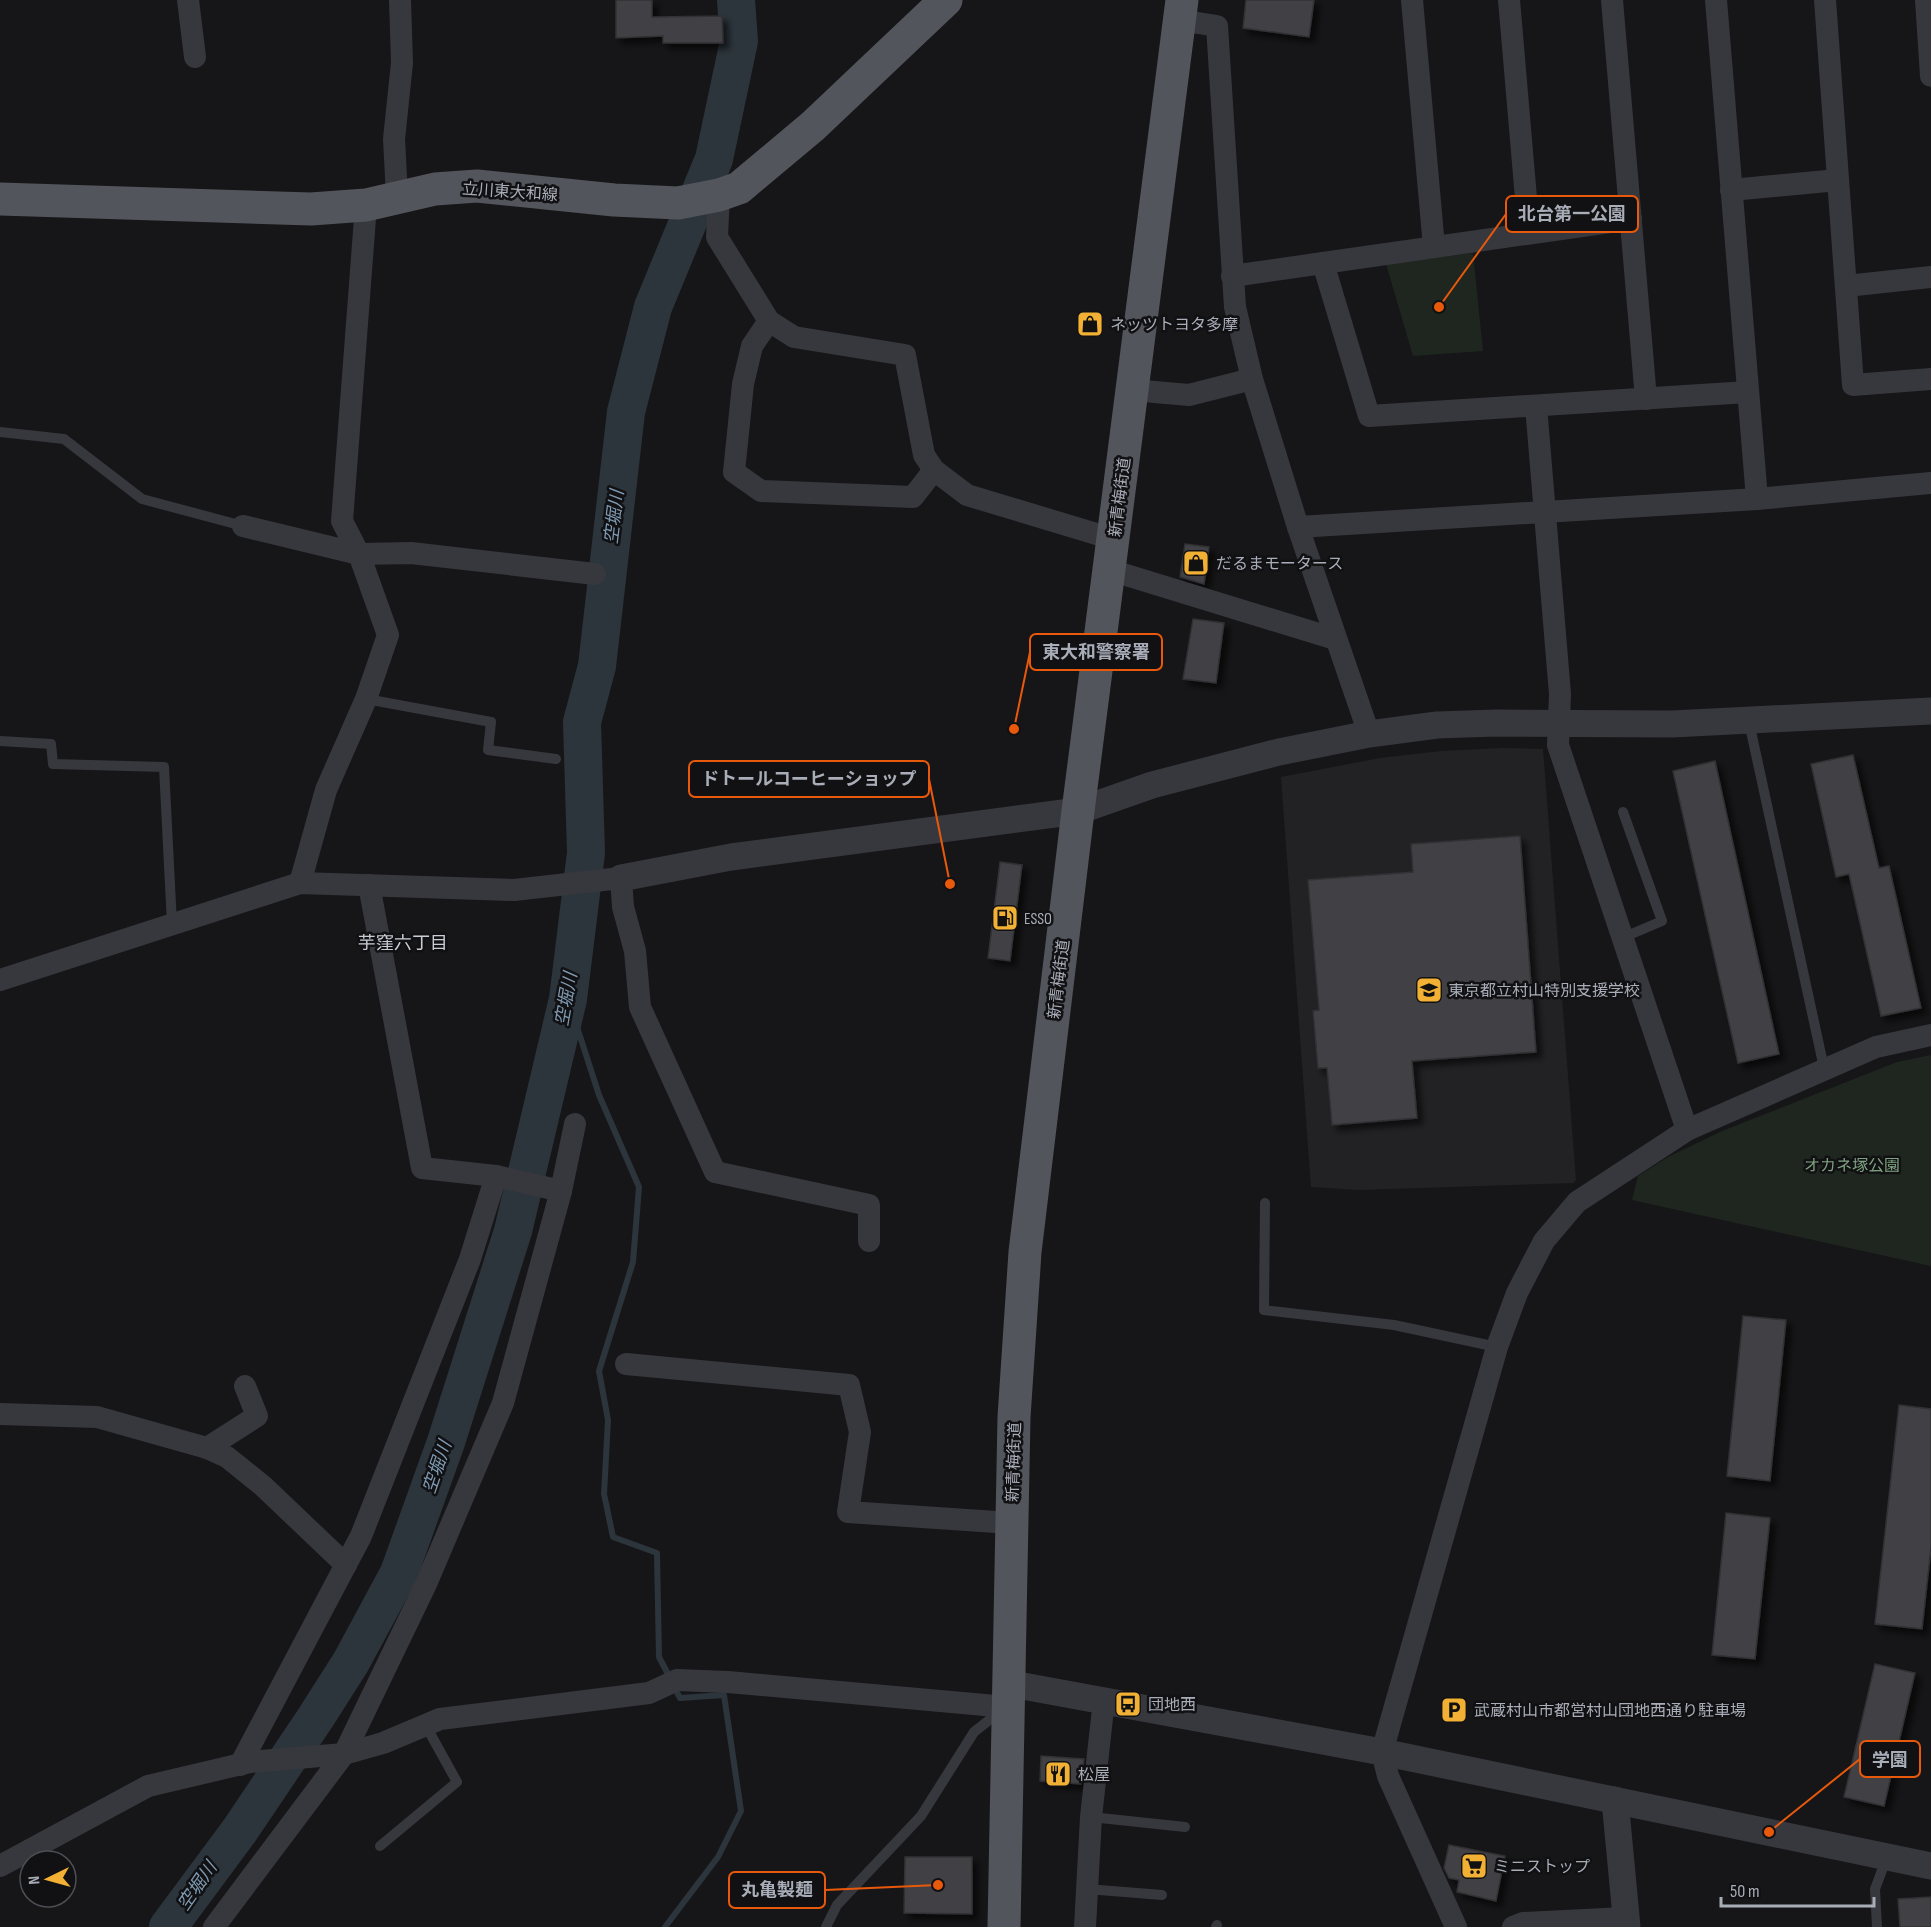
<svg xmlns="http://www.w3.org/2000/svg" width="1931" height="1927" font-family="'Sofia Sans Condensed','Noto Sans JP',sans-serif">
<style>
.built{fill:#222225}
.green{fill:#1e261f}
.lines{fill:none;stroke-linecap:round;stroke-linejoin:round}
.stream{stroke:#2c353c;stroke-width:6}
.river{stroke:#2c353c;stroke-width:38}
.building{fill:#404145;stroke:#303034;stroke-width:1.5;filter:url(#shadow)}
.service{stroke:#37383d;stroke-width:10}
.minor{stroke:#37383d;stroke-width:22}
.tertiary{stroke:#37383d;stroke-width:27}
.primary{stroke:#53555c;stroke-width:33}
.labels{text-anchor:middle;stroke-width:5;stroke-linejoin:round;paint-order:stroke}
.street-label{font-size:16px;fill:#a8adb8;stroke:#111113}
.poi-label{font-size:16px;fill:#a8adb8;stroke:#111113;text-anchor:start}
.park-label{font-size:16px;fill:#7fa381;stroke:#111113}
.water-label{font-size:18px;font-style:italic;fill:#7f9bb3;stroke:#111113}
.neighbourhood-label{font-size:18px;fill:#c9ccd4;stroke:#111113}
.leader{fill:none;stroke:#e8590c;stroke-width:2}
.callout-dot{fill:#e8590c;stroke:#111113;stroke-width:2}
.callout{fill:#111113;stroke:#e8590c;stroke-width:2}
.callout-label{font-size:18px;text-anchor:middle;font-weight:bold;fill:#a8adb8}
</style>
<defs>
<filter id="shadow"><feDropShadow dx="5.5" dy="5.5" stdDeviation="3" flood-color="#0009"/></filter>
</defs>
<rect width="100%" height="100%" fill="#161618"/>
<path class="built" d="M1502,748L1543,749L1576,1180L1573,1183L1359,1190L1311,1187L1281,777L1380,758L1441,751Z"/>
<g class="green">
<path d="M1473,253L1483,351L1413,356L1386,264Z"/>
<path d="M1931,1055V1266L1632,1200L1638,1176L1668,1157L1722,1131L1897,1062Z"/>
</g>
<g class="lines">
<g class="stream">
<path d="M568,999L599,1095L639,1187L633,1262L599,1371L608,1420L604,1494L613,1537L657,1553L659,1657L670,1678"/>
<path d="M665,1927L718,1857L741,1811L724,1695L680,1698L674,1687"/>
</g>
<path class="river" d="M168,1927L240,1830L316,1717L351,1662L399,1573L446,1442L513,1231L568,999L586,853L582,722L597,666L626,412L653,307L714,159L739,41L736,0"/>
</g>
<g class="building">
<path d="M616,0H652V17L722,16L723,43H663V36L616,38Z"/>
<path d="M1246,0H1314L1309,37L1243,28Z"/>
<path d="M1185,544L1209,547L1204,584L1180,577Z"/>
<path d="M1193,619L1224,623L1216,683L1183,679Z"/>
<path d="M1853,755L1879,868L1889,866L1921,1008L1881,1016L1849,874L1836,877L1811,764Z"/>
<path d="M1715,761L1779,1054L1738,1063L1673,771Z"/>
<path d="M1520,836L1536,1052L1412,1061L1417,1118L1332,1125L1327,1068H1318L1313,1011L1319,1010L1308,880L1413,872L1411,844Z"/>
<path d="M1000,862L1022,865L1010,961L988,958Z"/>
<path d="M1743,1316L1786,1320L1770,1481L1727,1476Z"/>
<path d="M1899,1405L1931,1409V1548L1922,1629L1875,1624Z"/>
<path d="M1726,1513L1770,1518L1755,1659L1712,1655Z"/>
<path d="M1875,1664L1915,1673L1884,1806L1844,1797Z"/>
<path d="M1041,1756L1084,1759L1081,1784L1040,1781Z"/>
<path d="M1449,1845L1505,1856L1496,1901L1457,1892L1459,1880L1449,1878L1444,1868Z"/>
<path d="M905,1857H972V1914L904,1913Z"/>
<path d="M1931,1897V1927H1900L1898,1899Z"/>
</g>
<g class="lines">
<g class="service">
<path d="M0,432L64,439L142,499L243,526"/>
<path d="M366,699L491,722L488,750L556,759"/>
<path d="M1749,722L1824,1068"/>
<path d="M0,741L51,744L53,764L164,767L172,924"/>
<path d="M1622,938L1662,921L1623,812"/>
<path d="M1265,1203L1264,1310L1394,1325L1497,1347"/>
<path d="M1091,1817L1185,1827"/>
<path d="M380,1846L457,1782L426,1726"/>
<path d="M1087,1889L1162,1895"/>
<path d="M826,1927L837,1905L921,1816L974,1732L1002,1710"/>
<path d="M1216,1927L1217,1925"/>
<path d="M1877,1927L1875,1889L1887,1857"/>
</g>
<g class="minor">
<path d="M188,0L195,57"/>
<path d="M1412,0L1434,247"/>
<path d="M1509,0L1529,233"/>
<path d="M1612,0L1646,399"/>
<path d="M1716,0L1757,499"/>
<path d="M1825,0L1853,385L1931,379"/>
<path d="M1926,0L1931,76"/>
<path d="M1179,20L1217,26L1235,307L1252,379L1298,527L1369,734"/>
<path d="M1731,190L1838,180"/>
<path d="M719,195L717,237L769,321L794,337L905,355L924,455L934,470L967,495L1113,539"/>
<path d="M397,196L394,139L402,63L400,0"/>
<path d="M1631,219L1323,263L1369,416L1748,392"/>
<path d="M1232,276L1323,263"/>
<path d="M1846,286L1931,277"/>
<path d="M769,321L752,346L743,384L734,472L761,491L913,497L934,470"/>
<path d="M1132,390L1189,395L1252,379"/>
<path d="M1536,406L1560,694L1558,745L1687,1130"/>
<path d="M243,526L359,554L411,553L595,574"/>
<path d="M1298,527L1757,499L1931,483"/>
<path d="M1110,570L1335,639"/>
<path d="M300,883L326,790L366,699L388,635L359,554L342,521L366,205"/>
<path d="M369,885L422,1168L496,1176L561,1191"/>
<path d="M0,980L300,883L514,890L621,878L623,907L635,951L640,1007L715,1172L869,1205V1241"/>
<path d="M626,1364L849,1385L860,1432L848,1512L1011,1523"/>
<path d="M0,1414L97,1417L207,1448L227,1457L263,1486L346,1565"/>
<path d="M207,1448L257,1416L245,1386"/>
<path d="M240,1765L361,1536L470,1259L496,1176"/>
<path d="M0,1866L148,1786L250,1762L344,1754L383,1743L440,1719L649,1693L677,1680L728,1682L1007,1707"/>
<path d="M214,1927L344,1754L426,1584L503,1403L561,1191L575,1124"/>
<path d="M1085,1927L1091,1817L1104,1700"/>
<path d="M1456,1927L1388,1776L1382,1752L1497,1347L1517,1293L1544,1241L1577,1202L1687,1130L1876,1047L1931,1035"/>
<path d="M1513,1927L1523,1923L1625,1918"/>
</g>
<g class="tertiary">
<path d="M621,878L731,857L1078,811L1152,785L1279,752L1369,734L1437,725L1496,723L1672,724L1931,711"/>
<path d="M1007,1683L1382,1752L1931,1866"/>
<path d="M1615,1800L1627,1927"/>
</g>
<g class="primary">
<path d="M0,199L311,209L366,205L435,189L477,186L614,200L678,203L719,195L739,188L813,126L946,0"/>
<path d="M1004,1927L1014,1417L1025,1252L1078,811L1182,0"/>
</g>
</g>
<defs>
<symbol id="shop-square" viewBox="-11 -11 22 22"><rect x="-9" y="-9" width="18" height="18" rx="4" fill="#f2b134" stroke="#111113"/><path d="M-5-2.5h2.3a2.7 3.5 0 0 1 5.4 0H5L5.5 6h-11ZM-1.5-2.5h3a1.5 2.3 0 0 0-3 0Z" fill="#111"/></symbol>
<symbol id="fuel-square" viewBox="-11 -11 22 22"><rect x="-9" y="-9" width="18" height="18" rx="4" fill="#f2b134" stroke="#111113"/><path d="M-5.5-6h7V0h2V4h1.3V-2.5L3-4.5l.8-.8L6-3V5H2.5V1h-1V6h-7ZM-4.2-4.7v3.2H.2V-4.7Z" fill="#111"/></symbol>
<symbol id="school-square" viewBox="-11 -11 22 22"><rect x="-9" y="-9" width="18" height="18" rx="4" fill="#f2b134" stroke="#111113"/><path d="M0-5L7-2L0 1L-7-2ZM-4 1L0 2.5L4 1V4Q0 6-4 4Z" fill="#111"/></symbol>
<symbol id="bus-square" viewBox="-11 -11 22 22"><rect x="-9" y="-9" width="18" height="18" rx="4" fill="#f2b134" stroke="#111113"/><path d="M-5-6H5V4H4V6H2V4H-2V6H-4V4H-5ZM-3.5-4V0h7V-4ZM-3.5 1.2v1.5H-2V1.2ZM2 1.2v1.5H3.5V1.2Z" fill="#111"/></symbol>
<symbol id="parking-square" viewBox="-11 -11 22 22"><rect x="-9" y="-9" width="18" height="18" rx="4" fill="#f2b134" stroke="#111113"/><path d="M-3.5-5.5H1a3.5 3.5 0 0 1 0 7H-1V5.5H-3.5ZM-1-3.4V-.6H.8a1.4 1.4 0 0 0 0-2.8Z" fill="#111"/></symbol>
<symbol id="restaurant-square" viewBox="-11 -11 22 22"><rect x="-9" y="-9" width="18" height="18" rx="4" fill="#f2b134" stroke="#111113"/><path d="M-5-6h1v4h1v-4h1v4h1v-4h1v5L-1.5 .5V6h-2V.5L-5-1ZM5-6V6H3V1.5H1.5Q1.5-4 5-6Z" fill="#111"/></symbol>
<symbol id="supermarket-square" viewBox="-11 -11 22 22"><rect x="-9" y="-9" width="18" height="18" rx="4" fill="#f2b134" stroke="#111113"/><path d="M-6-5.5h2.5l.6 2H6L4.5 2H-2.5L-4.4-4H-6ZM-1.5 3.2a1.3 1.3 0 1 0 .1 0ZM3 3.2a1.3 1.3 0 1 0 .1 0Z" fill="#111"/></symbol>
</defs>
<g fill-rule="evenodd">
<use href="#shop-square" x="1075" y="309" width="30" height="30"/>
<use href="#shop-square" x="1181" y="548" width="30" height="30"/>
<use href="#fuel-square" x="990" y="903" width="30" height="30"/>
<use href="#school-square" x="1414" y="975" width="30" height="30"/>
<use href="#bus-square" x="1113" y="1689" width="30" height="30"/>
<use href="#parking-square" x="1439" y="1695" width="30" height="30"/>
<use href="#restaurant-square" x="1043" y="1759" width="30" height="30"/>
<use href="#supermarket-square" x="1459" y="1851" width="30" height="30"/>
</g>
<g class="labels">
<g class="street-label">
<text transform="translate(510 191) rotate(4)" y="6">立川東大和線</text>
<text transform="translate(1119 497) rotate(-83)" y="6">新青梅街道</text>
<text transform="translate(1058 979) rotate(-83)" y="6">新青梅街道</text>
<text transform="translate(1013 1462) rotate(-88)" y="6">新青梅街道</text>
</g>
<g class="poi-label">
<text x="1110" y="330">ネッツトヨタ多摩</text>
<text x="1216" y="569">だるまモータース</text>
<text x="1024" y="924">ESSO</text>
<text x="1448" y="996">東京都立村山特別支援学校</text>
<text x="1148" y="1710">団地西</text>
<text x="1474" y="1716">武蔵村山市都営村山団地西通り駐車場</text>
<text x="1078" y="1780">松屋</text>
<text x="1494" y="1872">ミニストップ</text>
</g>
<g class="park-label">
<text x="1852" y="1171">オカネ塚公園</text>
</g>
<g class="water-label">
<text transform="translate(614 517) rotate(-83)" y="6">空堀川</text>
<text transform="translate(566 999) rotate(-80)" y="6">空堀川</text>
<text transform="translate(437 1467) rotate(-71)" y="6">空堀川</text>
<text transform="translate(197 1886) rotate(-55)" y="6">空堀川</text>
</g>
<g class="neighbourhood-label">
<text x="403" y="949">芋窪六丁目</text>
</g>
</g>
<path class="leader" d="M1439 307L1506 214M1014 729L1030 652M950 884L929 779M1769 1832L1860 1759M938 1885L825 1890"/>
<g class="callout-dot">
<circle cx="1439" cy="307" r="6"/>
<circle cx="1014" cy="729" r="6"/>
<circle cx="950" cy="884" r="6"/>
<circle cx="1769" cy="1832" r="6"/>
<circle cx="938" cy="1885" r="6"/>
</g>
<g class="callout">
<rect x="1506" y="196" width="132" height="36" rx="6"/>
<rect x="1030" y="634" width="132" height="36" rx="6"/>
<rect x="689" y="761" width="240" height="36" rx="6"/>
<rect x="1860" y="1741" width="60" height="36" rx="6"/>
<rect x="729" y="1872" width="96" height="36" rx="6"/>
</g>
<g class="callout-label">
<text x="1572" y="220">北台第一公園</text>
<text x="1096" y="658">東大和警察署</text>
<text x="809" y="785">ドトールコーヒーショップ</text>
<text x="1890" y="1766">学園</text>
<text x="777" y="1896">丸亀製麺</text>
</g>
<g transform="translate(48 1879) rotate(265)"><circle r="28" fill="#111113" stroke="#4d4f55" stroke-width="1.5"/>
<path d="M0-4.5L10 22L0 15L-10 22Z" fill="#f2b134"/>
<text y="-9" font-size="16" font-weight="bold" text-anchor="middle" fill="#a8adb8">N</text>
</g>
<path d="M1721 1897v9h153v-9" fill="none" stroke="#a8adb8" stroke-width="3"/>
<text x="1730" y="1897" font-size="18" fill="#a8adb8" stroke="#111113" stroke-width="4.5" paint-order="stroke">50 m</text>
</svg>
